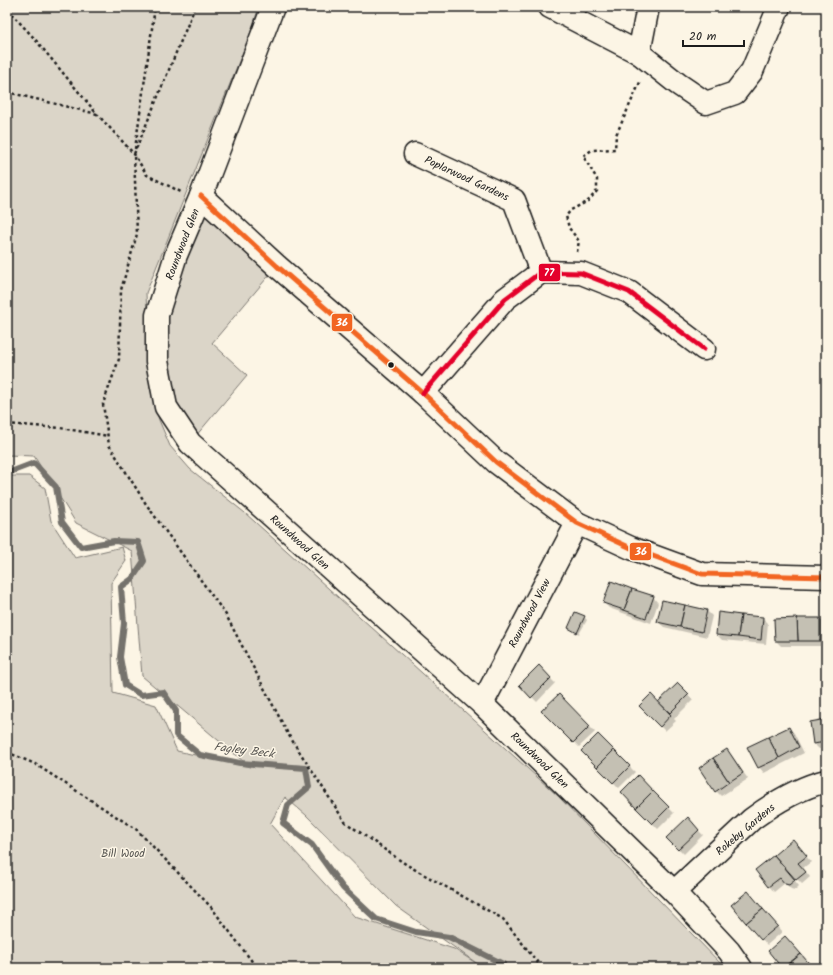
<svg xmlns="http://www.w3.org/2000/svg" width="833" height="975" font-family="Kalam,sans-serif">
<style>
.green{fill:#dbd5c8;stroke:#7c7872;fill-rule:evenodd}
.shadow{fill:#0003}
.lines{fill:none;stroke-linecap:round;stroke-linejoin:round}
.stream{stroke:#75726c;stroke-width:6}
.building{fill:#c4c0b3;stroke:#1c1c1c}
.minor-casing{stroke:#1c1c1c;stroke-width:25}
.path{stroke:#1c1c1c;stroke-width:2.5;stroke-dasharray:3 3;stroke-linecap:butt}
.minor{stroke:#fcf5e5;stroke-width:22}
.bus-1-casing{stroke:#fcf5e5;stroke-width:8}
.bus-2-casing{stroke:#fcf5e5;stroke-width:8}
.bus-1{stroke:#f26522;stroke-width:5}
.bus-2{stroke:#e4002b;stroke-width:5}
.bus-dot{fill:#1c1c1c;stroke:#fcf5e5;stroke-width:1.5}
.labels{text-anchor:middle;stroke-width:3;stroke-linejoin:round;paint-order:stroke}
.street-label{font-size:11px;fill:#1c1c1c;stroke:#fcf5e5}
.park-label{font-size:11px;fill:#555450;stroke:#fcf5e5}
.water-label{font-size:12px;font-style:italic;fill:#575551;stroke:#fcf5e5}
.line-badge{stroke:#fcf5e5;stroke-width:1.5}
.badge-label{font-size:11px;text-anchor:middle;font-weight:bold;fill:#fff}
</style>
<rect width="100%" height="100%" fill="#fcf5e5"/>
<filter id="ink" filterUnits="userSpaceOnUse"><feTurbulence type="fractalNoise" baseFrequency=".025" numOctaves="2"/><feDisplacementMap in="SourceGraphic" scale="8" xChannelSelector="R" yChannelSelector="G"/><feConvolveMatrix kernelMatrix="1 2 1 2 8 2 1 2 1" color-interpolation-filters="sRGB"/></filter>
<g filter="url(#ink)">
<g class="green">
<path d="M7,7H259L250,34L146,293L150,387L159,420L170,446L190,469L245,513L558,796L725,968H7V476H29L45,488L51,521L75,558L122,547L126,561L111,583L113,693L156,705L177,751L250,767L142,676L132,551L76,523L34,456L7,455ZM285,797L306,815L396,906L482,967L454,949L355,917L270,824Z"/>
<path d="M201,196L277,266L212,343L247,375L190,443L157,361L176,255Z"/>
</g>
<g class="shadow">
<path d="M653,597L658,603L651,623L609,608L604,603Z"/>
<path d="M707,611L712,616L707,637L664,627L658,622Z"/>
<path d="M584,617L587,620L579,634L569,628Z"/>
<path d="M763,618L768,623L766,644L722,640L717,635Z"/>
<path d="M820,619L825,624V646H781L776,641Z"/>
<path d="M539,667L555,683L537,702L520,685Z"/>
<path d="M678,684L693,700L674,719L676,721L665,731L640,706L658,703Z"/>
<path d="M559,696L595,732L579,747L543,711Z"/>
<path d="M826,720V748L819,749L814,744L811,722Z"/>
<path d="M789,728L794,733L804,753L764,773L759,767Z"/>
<path d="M598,736L635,772L619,788L583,751Z"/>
<path d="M727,750L732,756L748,779L721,796L716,791Z"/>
<path d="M638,777L674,813L658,829L622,792Z"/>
<path d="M687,819L703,835L684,854L668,838Z"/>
<path d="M793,841L811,862L803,868L810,877L802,884L794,876L792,877L799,886L795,890L791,889L785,883L774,892L756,870Z"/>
<path d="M753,898L782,932L767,945L762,939Z"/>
<path d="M790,942L812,968H784L769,951Z"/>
</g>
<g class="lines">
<path class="stream" d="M7,471H13L34,463L56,487L62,522L81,547L114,541L138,542L144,561L132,579L121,587L124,623L120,657L125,685L141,695L163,692L176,711V735L200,755L240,763L306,768L309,787L288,805L283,823L312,845L343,888L376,919L416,932L449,937L503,964V968"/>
</g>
<g class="building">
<path d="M611,581L632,589L624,610L603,603Z"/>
<path d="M632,589L654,596L646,618L624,610Z"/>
<path d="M662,600L685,605L680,627L657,622Z"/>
<path d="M685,605L707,610L702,632L680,627Z"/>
<path d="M575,612L585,616L577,633L568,628Z"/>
<path d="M718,612L741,615L738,637L716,635Z"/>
<path d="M741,615L763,617L761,640L738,637Z"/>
<path d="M797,618H820V641H798Z"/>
<path d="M797,618L798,641H775L774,619Z"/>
<path d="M539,665L551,678L531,698L519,685Z"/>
<path d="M678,683L689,694L670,713L658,702Z"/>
<path d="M559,694L590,726L573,743L541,711Z"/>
<path d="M651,694L671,715L660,727L639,706Z"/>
<path d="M826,719V742L813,744L810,722Z"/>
<path d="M789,727L799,747L779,758L768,737Z"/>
<path d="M598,734L614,750L597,767L581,751Z"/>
<path d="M768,737L779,758L758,768L747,747Z"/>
<path d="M727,749L743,773L729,782L713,758Z"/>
<path d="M614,750L630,766L613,783L597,767Z"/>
<path d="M713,758L729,782L715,792L699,768Z"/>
<path d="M638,775L653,791L636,808L621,792Z"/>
<path d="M653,791L669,807L652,824L636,808Z"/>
<path d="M688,817L699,830L678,850L666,838Z"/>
<path d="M793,839L807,856L798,863L806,872L796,880L774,855Z"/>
<path d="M774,855L795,880L789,885L785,884L780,878L768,887L755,870Z"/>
<path d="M748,891L763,909L746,923L731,905Z"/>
<path d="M763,909L778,926L761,940L746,923Z"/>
<path d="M785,936L801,954L782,968L768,951Z"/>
<path d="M801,954L813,968H784Z"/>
</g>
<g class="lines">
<defs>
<g id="minor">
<path d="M273,7L201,196L176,255L157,315V361L166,407L190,443L482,704L674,892L729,951L741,968"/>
<path d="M550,7L639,53L678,84L706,103L735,93L752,71L779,7"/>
<path d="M639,53L648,7"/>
<path d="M415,154L514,200L541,272"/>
<path d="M201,196L277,266L423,393L496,462L577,523L631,548L702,574L826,577"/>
<path d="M423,393L505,299L541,272L581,273L629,292L704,349"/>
<path d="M482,704L577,523"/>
<path d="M674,892L752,819C775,802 798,788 826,781"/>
</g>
</defs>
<use href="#minor" class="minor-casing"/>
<g class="path">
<path d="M195,7L134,154L137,234L121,290L119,359L103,404L109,445L146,504L226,615L288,734L345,822L407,865L503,919L542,968"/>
<path d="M7,9L34,38L97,114L134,154L147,175L181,192"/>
<path d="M7,92L97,114"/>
<path d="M135,149L155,7"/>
<path d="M577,252L579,241L569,228L566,216L571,210L588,201L597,191V179L583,156L592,150L615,149L616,135L641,80"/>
<path d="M7,424L60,428L108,436"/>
<path d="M7,752L35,764L137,830L211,907L251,960L256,968"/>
</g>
<use href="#minor" class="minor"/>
<defs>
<path id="bus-1" d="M201,196L277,266L423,393L496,462L577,523L631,548L702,574L826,577"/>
<path id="bus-2" d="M423,393L505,299L541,272L581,273L629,292L704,349"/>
</defs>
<use href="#bus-1" class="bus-1-casing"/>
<use href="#bus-2" class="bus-2-casing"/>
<use href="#bus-1" class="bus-1"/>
<use href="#bus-2" class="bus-2"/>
</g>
</g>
<circle class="bus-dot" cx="391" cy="365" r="3.5"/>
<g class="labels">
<g class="street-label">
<text transform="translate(467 178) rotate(25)" y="4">Poplarwood Gardens</text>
<text transform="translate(182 244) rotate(-69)" y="4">Roundwood Glen</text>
<text transform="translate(300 542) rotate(42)" y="4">Roundwood Glen</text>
<text transform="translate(529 613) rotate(-62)" y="4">Roundwood View</text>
<text transform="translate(540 760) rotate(44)" y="4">Roundwood Glen</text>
<text transform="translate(745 829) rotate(-40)" y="4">Rokeby Gardens</text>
</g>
<g class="park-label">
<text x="123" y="857">Bill Wood</text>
</g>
<g class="water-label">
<text transform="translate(244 750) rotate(7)" y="4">Fagley Beck</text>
</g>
</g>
<g class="line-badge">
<rect x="538" y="263" width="23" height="19" rx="4" fill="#e4002b"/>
<rect x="331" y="313" width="22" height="19" rx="4" fill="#f26522"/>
<rect x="629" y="542" width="23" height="19" rx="4" fill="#f26522"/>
</g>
<g class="badge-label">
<text x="549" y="276">77</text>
<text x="342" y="326">36</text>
<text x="641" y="555">36</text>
</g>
<rect width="833" height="975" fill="none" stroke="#fcf5e5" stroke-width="24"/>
<rect x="12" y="12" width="809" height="951" fill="none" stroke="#1c1c1c" stroke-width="1.5" filter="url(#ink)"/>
<path d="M683 40v6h61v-6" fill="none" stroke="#1c1c1c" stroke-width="2"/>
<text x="689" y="40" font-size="12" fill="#1c1c1c" stroke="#fcf5e5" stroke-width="3" paint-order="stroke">20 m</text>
</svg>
